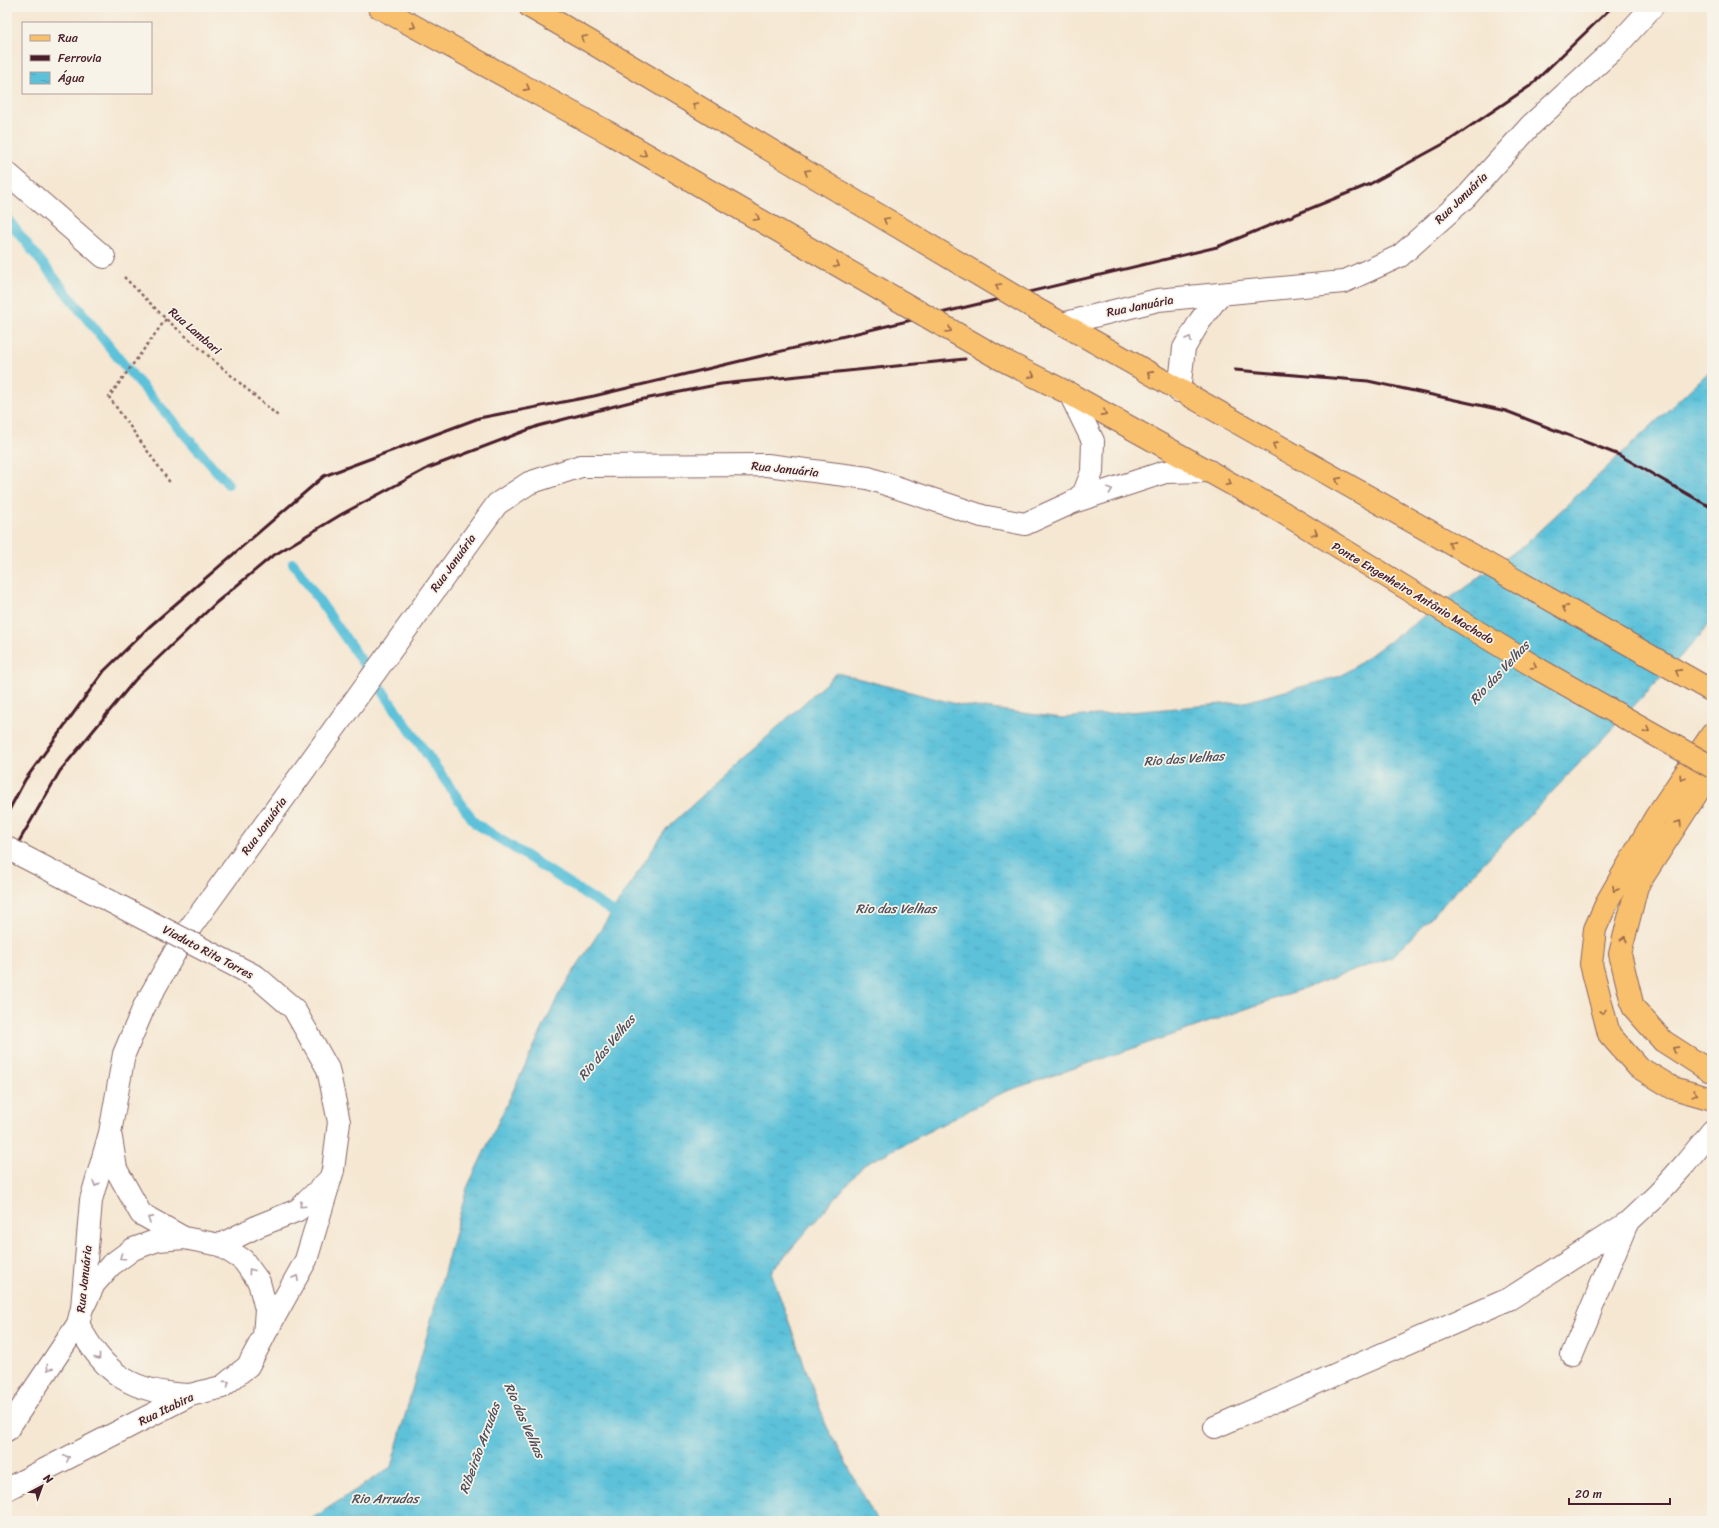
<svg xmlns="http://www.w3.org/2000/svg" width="1719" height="1528" font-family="Sriracha,sans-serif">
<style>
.water{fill:url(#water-ripples);stroke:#537082}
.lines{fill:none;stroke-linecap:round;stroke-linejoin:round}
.stream{stroke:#5cc1d9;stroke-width:10}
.minor-casing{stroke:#866565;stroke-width:24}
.major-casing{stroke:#866565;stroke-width:24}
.path{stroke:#866565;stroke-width:2.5;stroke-dasharray:3 3;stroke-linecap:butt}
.minor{stroke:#fff;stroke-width:22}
.major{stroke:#f8bf6c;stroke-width:22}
.rail{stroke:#4a1f2b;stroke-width:3}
.minor-bridge-casing{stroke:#866565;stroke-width:24;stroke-linecap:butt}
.major-bridge-casing{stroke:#866565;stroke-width:24;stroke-linecap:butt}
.minor-bridge{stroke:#fff;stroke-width:22}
.major-bridge{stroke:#f8bf6c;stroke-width:22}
.oneway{stroke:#986748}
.oneway2{stroke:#ae9aa0}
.labels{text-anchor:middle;stroke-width:3.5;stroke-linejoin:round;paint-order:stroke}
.street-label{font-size:12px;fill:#4a1f2b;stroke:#f7f3e8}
.water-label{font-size:13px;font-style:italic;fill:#4f505f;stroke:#f7f3e8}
</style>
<defs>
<pattern id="water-ripples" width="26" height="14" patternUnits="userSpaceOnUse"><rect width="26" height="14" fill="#5cc1d9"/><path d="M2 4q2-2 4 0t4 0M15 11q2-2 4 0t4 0" fill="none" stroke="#52a5ba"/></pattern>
</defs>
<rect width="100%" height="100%" fill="#f7f3e8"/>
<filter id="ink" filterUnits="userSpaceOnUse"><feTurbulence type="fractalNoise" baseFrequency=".025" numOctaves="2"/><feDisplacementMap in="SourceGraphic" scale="8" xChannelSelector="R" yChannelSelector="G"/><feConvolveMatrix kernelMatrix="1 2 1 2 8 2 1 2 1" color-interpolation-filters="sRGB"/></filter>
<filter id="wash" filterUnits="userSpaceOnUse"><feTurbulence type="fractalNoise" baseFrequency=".012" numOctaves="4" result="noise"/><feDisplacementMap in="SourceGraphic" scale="16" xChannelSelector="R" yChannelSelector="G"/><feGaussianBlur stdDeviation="0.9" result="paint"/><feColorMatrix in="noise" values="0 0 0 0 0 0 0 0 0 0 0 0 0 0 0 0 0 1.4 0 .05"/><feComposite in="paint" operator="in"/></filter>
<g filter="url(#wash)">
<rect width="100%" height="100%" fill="#f5e7d2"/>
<path class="water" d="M1712,369V618L1700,636L1534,811L1392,957L1184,1031L1004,1092L864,1165L771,1272L826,1425L877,1521H308L391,1467L467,1188L559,994L666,829L837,673L960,705L1062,718L1245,702L1341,676L1523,546Z"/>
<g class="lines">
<g class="stream">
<path d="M7,219L128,370L228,484"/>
<path d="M293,563L475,823L624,919"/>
</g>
</g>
</g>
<g filter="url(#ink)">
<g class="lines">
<defs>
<g id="minor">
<path d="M7,173L104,257"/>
<path d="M1062,324L1158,300L1343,282L1400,256L1466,197L1531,125L1612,51L1652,7"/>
<path d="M1179,391L1184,348L1200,321L1220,294"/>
<path d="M1070,394L1093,441L1092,472L1084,493L1073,502"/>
<path d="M111,1138L116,1169L141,1214L184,1238"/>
<path d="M220,1245L258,1226L298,1210L330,1179"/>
<path d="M78,1324C104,1375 133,1393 190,1395"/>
<path d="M266,1332L306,1260L333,1170"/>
<path d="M1572,1355L1627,1223"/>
<path d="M1215,1427L1509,1299L1627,1223L1658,1194L1685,1164L1712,1131"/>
<path d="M7,1430L78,1324L82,1308L91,1200L110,1133L124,1054L144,1007L184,936L497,504L529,483L581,466L767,465L868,478L982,516L1025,524L1073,502L1165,472L1209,471"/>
<path d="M7,1489L190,1395L222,1387L248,1366L264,1336L266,1309L259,1282L243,1260L220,1245L184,1238L158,1240L133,1249L111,1265L94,1284L85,1303"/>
</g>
<g id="major">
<path d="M379,7L611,134L803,245"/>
<path d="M530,7L589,41L840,192"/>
<path d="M1031,306L1712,691"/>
<path d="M997,357L1070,394L1282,512"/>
<path d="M1712,734L1655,818L1608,900L1595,929L1591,964L1609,1034L1638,1067L1673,1088L1712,1099"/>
<path d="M1712,770L1637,886L1620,954L1633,1007L1663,1041L1708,1070H1712"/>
</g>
</defs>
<use href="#minor" class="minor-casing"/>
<use href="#major" class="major-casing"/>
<g class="path">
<path d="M124,277L166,319L278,416"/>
<path d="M166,319L109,397L171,484"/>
</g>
<use href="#minor" class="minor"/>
<use href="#major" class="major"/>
<g class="rail">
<path d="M1235,370L1368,381L1506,411L1619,455L1712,508"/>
<path d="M7,814L25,780L104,671L149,627L324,476L479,418L594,396L1217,247L1370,184L1447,142L1530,86L1612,7"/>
<path d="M7,862L60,771L135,680L217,602L271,557L342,514L428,468L538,426L634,401L721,384L965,359"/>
</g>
<defs>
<path id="minor-bridge" d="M7,848L257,977L294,1009L328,1069L339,1122L333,1170"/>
<g id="major-bridge">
<path d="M840,192L1031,306"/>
<path d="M803,245L997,357"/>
<path d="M1282,512L1540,670L1712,767"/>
</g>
</defs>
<use href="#minor-bridge" class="minor-bridge-casing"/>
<use href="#major-bridge" class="major-bridge-casing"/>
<use href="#minor-bridge" class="minor-bridge"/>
<use href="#major-bridge" class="major-bridge"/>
</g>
<defs><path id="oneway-chevron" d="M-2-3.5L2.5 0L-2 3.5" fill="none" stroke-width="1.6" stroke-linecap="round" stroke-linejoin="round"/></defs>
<g class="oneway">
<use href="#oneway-chevron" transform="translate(413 26) rotate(29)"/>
<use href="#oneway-chevron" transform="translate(584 38) rotate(-150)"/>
<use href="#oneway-chevron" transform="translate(527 88) rotate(29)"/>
<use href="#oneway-chevron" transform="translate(695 105) rotate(-149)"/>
<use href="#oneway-chevron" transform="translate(644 154) rotate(30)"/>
<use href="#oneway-chevron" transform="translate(807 172) rotate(-149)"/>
<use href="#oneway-chevron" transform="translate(757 218) rotate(30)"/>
<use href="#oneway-chevron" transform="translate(886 220) rotate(-149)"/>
<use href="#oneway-chevron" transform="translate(837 265) rotate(30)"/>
<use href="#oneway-chevron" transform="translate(998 286) rotate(-149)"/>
<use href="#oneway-chevron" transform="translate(949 330) rotate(30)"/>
<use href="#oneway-chevron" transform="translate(1150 374) rotate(-151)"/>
<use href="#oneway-chevron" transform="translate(1032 375) rotate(27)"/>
<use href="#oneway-chevron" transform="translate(1104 413) rotate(29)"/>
<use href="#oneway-chevron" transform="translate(1275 445) rotate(-151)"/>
<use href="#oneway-chevron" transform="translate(1338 480) rotate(-151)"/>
<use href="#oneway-chevron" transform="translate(1229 483) rotate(29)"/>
<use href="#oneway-chevron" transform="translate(1315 533) rotate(31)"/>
<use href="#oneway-chevron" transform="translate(1451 544) rotate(-151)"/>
<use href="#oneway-chevron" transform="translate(1565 608) rotate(-151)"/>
<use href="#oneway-chevron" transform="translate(1534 666) rotate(31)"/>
<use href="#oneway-chevron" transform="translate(1678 672) rotate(-151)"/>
<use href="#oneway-chevron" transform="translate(1647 730) rotate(29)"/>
<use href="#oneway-chevron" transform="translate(1682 778) rotate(124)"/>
<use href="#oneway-chevron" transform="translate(1679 823) rotate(-57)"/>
<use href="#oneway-chevron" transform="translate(1615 889) rotate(120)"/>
<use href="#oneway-chevron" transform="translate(1624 939) rotate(-75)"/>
<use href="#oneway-chevron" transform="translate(1603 1012) rotate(76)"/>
<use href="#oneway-chevron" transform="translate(1675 1049) rotate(-148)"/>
<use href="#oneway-chevron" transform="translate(1695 1094) rotate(15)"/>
</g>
<g class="oneway2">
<use href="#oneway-chevron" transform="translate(1189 339) rotate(-61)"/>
<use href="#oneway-chevron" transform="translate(1110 490) rotate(-19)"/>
<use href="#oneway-chevron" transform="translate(96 1184) rotate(106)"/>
<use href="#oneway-chevron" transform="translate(302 1205) rotate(137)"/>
<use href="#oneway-chevron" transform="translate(150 1219) rotate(-151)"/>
<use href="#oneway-chevron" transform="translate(122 1257) rotate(145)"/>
<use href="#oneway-chevron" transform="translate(251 1271) rotate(-126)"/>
<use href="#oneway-chevron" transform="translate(296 1278) rotate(-61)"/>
<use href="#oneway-chevron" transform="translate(98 1357) rotate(52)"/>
<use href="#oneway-chevron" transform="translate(49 1368) rotate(124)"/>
<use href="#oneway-chevron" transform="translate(227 1383) rotate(-36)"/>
<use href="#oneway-chevron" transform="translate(67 1458) rotate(-27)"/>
</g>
</g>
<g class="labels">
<g class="street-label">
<text transform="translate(1461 198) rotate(-44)" y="4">Rua Januária</text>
<text transform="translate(1140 306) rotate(-11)" y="4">Rua Januária</text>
<text transform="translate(195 331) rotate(41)" y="4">Rua Lambari</text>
<text transform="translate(785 469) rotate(6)" y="4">Rua Januária</text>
<text transform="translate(453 563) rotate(-54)" y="4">Rua Januária</text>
<text transform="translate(1413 593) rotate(31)" y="4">Ponte Engenheiro Antônio Machado</text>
<text transform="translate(264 826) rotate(-54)" y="4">Rua Januária</text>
<text transform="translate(208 952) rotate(28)" y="4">Viaduto Rita Torres</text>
<text transform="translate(84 1279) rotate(-84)" y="4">Rua Januária</text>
<text transform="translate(166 1409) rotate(-26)" y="4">Rua Itabira</text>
</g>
<g class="water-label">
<text transform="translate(1499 672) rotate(-47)" y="5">Rio das Velhas</text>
<text transform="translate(1184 758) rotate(-4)" y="5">Rio das Velhas</text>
<text x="896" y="913">Rio das Velhas</text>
<text transform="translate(606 1047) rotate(-50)" y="5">Rio das Velhas</text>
<text transform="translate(525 1420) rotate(66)" y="5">Rio das Velhas</text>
<text transform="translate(479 1448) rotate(-70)" y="5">Ribeirão Arrudas</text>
<text x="385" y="1503">Rio Arrudas</text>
</g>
</g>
<rect width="1719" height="1528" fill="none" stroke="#f7f3e8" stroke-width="24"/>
<rect x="22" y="22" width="130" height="72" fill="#f7f3e8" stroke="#b29e9c"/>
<rect x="30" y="35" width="20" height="6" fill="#f8bf6c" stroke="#b29e9c"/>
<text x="58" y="42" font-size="12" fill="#4a1f2b">Rua</text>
<rect x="30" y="55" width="20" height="6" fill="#4a1f2b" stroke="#b29e9c"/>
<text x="58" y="62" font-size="12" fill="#4a1f2b">Ferrovia</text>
<rect x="30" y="72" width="20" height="12" fill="url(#water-ripples)" stroke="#b29e9c"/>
<text x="58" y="82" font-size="12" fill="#4a1f2b">Água</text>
<g transform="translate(42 1486) rotate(41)" stroke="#f7f3e8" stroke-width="3" paint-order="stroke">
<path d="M0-3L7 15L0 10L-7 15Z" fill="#4a1f2b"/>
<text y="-6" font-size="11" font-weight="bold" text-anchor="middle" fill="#4a1f2b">N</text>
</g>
<path d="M1569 1498v6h101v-6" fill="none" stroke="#4a1f2b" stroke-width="2"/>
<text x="1575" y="1498" font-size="12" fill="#4a1f2b" stroke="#f7f3e8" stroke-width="3" paint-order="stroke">20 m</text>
</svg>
